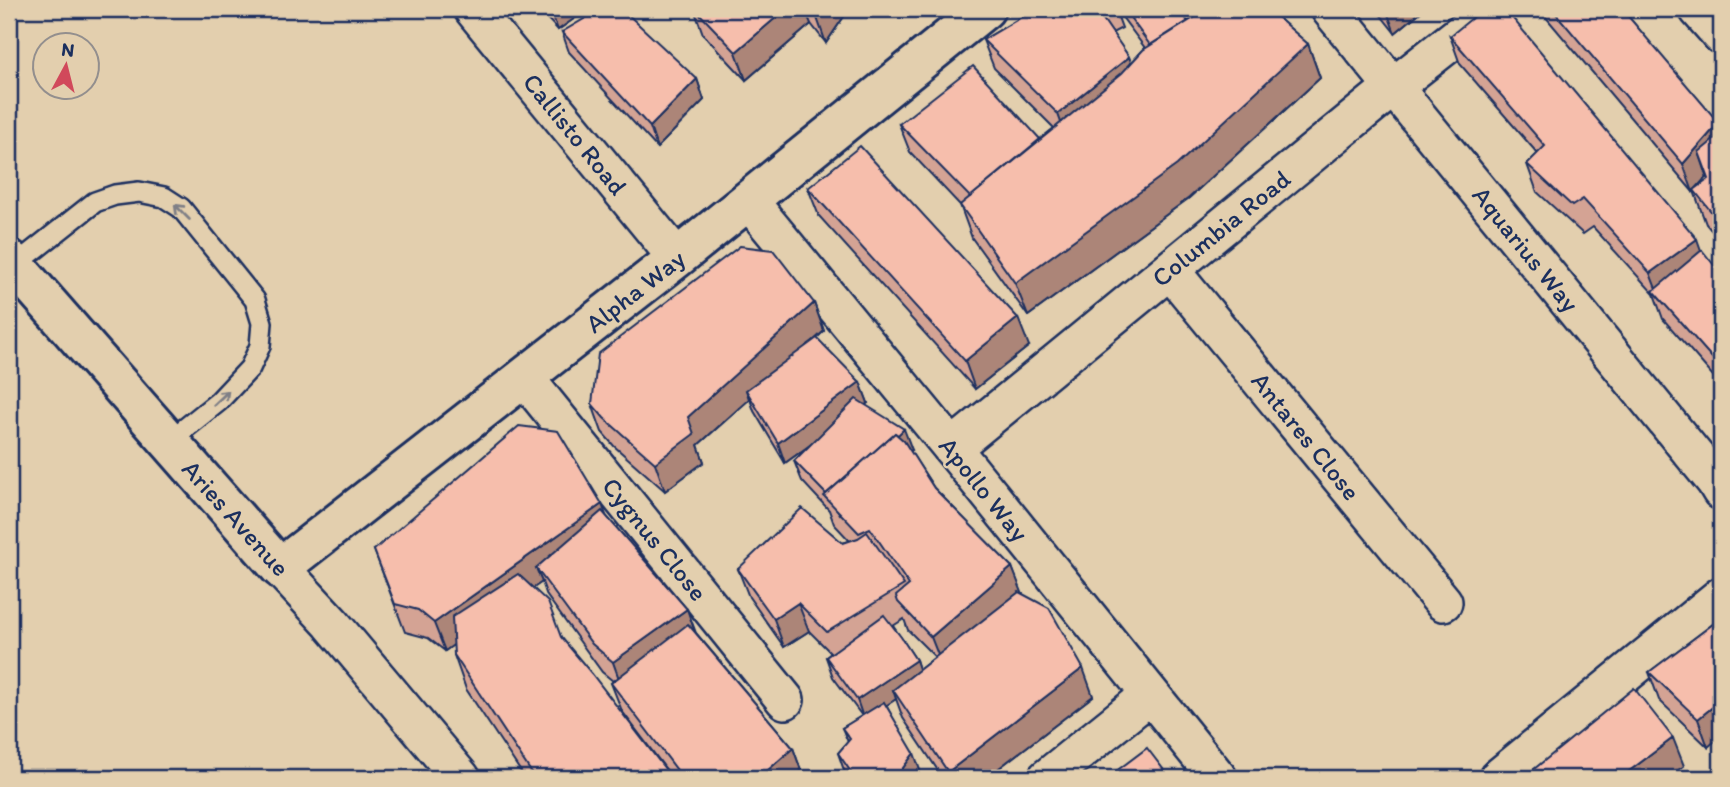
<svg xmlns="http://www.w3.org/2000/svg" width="1730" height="787" font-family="Itim,sans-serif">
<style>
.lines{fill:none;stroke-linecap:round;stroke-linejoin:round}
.service-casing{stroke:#1b2f5e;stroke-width:24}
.minor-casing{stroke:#1b2f5e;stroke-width:42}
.tertiary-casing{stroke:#1b2f5e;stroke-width:44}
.service{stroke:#e3cfae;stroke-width:19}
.minor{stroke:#e3cfae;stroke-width:37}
.tertiary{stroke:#e3cfae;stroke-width:38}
.wall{fill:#d4a394;stroke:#1b2f5e;stroke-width:2;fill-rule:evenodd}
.shaded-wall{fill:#ac8578;stroke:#1b2f5e;stroke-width:2}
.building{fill:#f6beac;stroke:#1b2f5e;stroke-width:2}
.oneway{stroke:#7f7f86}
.labels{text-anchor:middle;stroke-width:5;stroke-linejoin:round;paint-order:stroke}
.street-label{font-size:26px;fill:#1b2f5e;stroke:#e3cfae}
</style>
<rect width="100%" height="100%" fill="#e3cfae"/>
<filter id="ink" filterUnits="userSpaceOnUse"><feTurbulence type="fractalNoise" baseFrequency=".0143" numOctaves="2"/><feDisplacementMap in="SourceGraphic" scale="14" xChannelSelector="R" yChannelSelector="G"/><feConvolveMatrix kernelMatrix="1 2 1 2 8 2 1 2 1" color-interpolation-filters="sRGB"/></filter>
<g filter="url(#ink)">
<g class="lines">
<defs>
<path id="service" d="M14,266L95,202L115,195L139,192L164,197L181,208L255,300L262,323L260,346L250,368L218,402L168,442"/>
<g id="minor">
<path d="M473,9L677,258"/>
<path d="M1330,9L1715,481L1721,491"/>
<path d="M1698,9L1721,35"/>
<path d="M749,201L952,448L1218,778"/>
<path d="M1170,270L1443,602"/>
<path d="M525,378L785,700"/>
<path d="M952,448L1393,87L1492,9"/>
<path d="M280,568L331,623L461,778"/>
<path d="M1047,778L1150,695"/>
<path d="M1498,778L1721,596"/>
</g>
<path id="tertiary" d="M9,259L280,568L677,258L985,9"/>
</defs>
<use href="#service" class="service-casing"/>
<use href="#minor" class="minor-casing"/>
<use href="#tertiary" class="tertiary-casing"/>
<use href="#service" class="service"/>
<use href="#minor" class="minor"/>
<use href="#tertiary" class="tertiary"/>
</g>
<g class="wall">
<path d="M538,9H588L558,30Z"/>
<path d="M694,9H849L826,43L811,24L746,80L703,34Z"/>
<path d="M1035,9H1115L1122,28L1112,33L1129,57L1131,63L1145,48L1116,9H1177L1188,21L1204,12L1201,9H1268L1308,44L1320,78L1189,198L1028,316L972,238L960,205L910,152L899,124L1040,139L1054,128L994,68L983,40Z"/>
<path d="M1376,9H1424L1395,33Z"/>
<path d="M1539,9H1622L1721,129V242L1706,224L1694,191L1693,192ZM1707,176L1709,180L1697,188Z"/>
<path d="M562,32L697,79L704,100L657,148L569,52Z"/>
<path d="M1450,36L1701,251L1721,274V385L1663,319L1654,294L1593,227L1583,234L1537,192L1527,164L1538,154L1460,64Z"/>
<path d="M808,188L1029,346L975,389L819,216Z"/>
<path d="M814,303L824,331L815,340L860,382L868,403L865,405L912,450L910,451L934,488L1012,567L1022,594L1093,696L986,778H943L903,718L896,699L886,705L921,773L917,778H848L845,773L838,753L848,742L842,728L862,716L833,677L826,657L831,653L809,631L784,647L749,597L738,569L850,541L834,524L829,510L802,481L794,461L810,445L785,463L754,411L750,399L698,445L704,462L665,491L614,446L602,432L592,404ZM904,619L908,630L935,657L919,670L916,660L893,626Z"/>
<path d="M606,516L687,609L696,633L793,748L803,776L800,778H525L466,689L454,655V644L445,651L428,638L405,632L374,550ZM542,582L547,596L602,672L613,681L611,683L622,711L671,776L561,637L533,588Z"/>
<path d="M1721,618L1708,747L1659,700L1649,672Z"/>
</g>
<g class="shaded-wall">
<path d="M550,9H588L558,30Z"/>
<path d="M786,9H805L811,24L746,80L736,52Z"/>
<path d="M820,9H849L826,43L816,15Z"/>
<path d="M1386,9H1424L1395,33Z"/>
<path d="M1308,44L1320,78L1189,198L1028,316L1015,283Z"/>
<path d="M1129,57L1139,85L1068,142L1058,114Z"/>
<path d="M697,79L704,100L657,148L650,127Z"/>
<path d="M1719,123L1721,129V160L1699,152L1707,176L1693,192L1683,164Z"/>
<path d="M1697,239L1707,267L1660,299L1650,273Z"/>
<path d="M814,303L824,331L751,398L746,390L749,399L698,445L704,462L665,491L655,463L688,417Z"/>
<path d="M1018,318L1029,346L975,389L965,361Z"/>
<path d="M860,382L868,403L785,463L778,443Z"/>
<path d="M904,429L912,450L840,514L829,497Z"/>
<path d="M602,504L612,532L536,568L542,582L445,651L434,623Z"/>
<path d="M1012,567L1023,595L942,665L931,637Z"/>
<path d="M798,603L809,631L784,647L774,619Z"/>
<path d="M687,609L697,638L623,690L613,662Z"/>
<path d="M916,660L923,681L893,690L896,699L864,720L857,700Z"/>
<path d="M1083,668L1093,696L986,778H950L948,772Z"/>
<path d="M1721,700V736L1708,747L1698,719Z"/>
<path d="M1673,738L1684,766L1667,778H1620Z"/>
<path d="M793,748L803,776L800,778H759Z"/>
<path d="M914,753L921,773L917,778H902L900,772Z"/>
</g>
<g class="building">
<path d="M601,9H622L697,79L650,127L562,32Z"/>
<path d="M695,9H786L736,52Z"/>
<path d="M811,9H820L816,15Z"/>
<path d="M1035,9H1096L1129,57L1058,114L983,40Z"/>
<path d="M1124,9H1177L1188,21L1150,45Z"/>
<path d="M1208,9H1268L1308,44L1177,165L1015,283L960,205L1122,73L1143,50Z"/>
<path d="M1483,9H1505L1697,239L1650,273L1583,199L1572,206L1527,164L1545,146L1450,36Z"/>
<path d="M1552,9H1622L1719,123L1683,164Z"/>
<path d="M973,66L1040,139L970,197L899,124Z"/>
<path d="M1721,134V224L1694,190L1709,179L1699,152Z"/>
<path d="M860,146L1018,318L965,361L808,188Z"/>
<path d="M740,246L773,250L814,303L688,417L694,434L655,463L604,418L592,404L598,354Z"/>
<path d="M1702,250L1721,274V368L1653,291Z"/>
<path d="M817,338L860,382L778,443L746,390Z"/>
<path d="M856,399L904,429L898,435L895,433L826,494L794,461Z"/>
<path d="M519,426L558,431L602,504L434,623L418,610L395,604L374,550Z"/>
<path d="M895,433L904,441L934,488L1012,567L931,637L898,602L896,596L909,585L870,528L859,533L824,496Z"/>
<path d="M802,508L843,543L858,538L867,532L904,585L827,632L798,603L774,619L738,569Z"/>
<path d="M602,511L687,609L613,662L592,644L536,568Z"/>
<path d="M518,574L548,602L561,637L592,674L672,778H535L454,655L452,617Z"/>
<path d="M1019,592L1049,608L1083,668L948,772L893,690Z"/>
<path d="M884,615L901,637L916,660L857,700L826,657Z"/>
<path d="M1721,618V700L1698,719L1649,672Z"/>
<path d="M688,624L793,748L759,778H683L611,683Z"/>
<path d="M1634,688L1673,738L1620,778H1523Z"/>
<path d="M884,702L914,753L900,772L905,778H855L838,753L850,739L842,728Z"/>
<path d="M1147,748L1170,778H1107Z"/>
</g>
<defs><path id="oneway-shaft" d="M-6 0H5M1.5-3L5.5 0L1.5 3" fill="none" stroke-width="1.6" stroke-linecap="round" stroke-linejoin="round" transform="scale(1.75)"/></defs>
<g class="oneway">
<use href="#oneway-shaft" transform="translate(182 212) rotate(-135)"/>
<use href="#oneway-shaft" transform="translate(221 398) rotate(-44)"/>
</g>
</g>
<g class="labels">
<g class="street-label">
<text transform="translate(575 134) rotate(51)" y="9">Callisto Road</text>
<text transform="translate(1221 228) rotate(-39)" y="9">Columbia Road</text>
<text transform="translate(1526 249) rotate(51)" y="9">Aquarius Way</text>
<text transform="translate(635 291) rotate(-38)" y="9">Alpha Way</text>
<text transform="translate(1306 436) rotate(51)" y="9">Antares Close</text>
<text transform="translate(984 489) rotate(51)" y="9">Apollo Way</text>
<text transform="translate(236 518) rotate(48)" y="9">Aries Avenue</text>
<text transform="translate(655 539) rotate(51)" y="9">Cygnus Close</text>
</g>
</g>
<rect width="1730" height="787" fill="none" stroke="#e3cfae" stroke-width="35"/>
<rect x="18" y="18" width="1695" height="752" fill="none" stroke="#1b2f5e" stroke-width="2.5" filter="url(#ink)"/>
<g transform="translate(66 66) rotate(7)"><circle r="33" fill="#e3cfae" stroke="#938f8e" stroke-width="2"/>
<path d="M0-5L12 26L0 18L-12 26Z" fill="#d1495b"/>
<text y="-10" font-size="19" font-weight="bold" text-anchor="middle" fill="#1b2f5e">N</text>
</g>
</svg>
